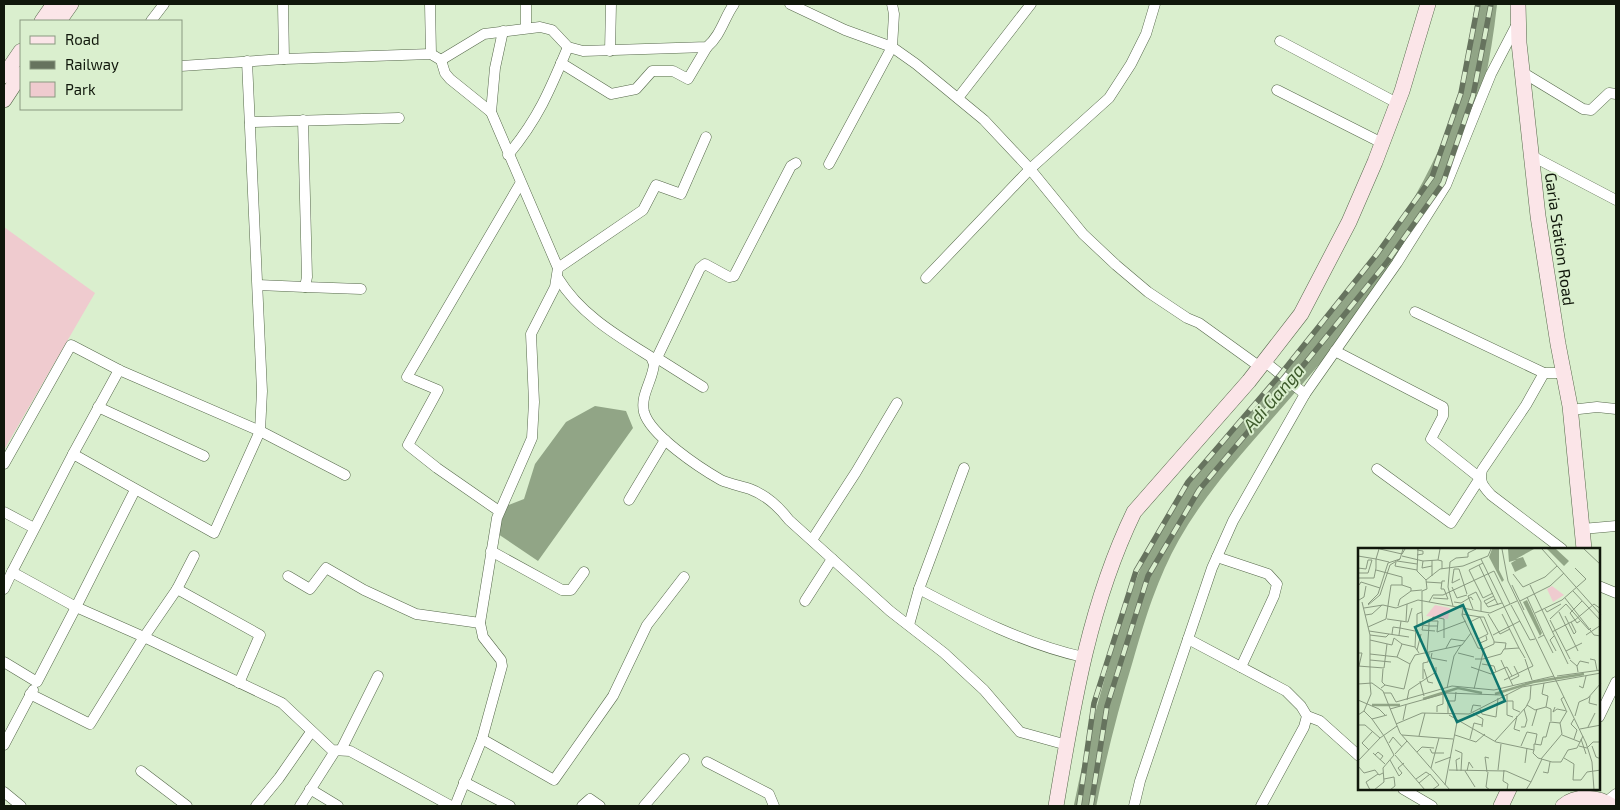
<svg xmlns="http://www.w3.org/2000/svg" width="1620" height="810" font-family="'Exo 2',sans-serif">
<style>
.green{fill:#efcbcf}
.water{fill:#91a586}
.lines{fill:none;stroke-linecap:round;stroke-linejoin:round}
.river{stroke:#91a586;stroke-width:22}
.street-casing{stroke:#56684b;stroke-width:11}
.secondary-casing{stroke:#56684b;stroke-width:16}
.street{stroke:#fff;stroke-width:10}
.secondary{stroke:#fbe5e8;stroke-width:15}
.rail-casing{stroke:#66735e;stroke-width:5.5}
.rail{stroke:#daefce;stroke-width:4;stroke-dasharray:11;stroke-linecap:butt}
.labels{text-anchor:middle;stroke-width:4;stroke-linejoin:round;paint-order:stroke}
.street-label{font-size:16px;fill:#10170b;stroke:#daefce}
.water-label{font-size:18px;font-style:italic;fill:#3d5a2b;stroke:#daefce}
.inset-river{fill:none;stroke:#91a586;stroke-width:2.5}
.inset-road{fill:none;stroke:#899980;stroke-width:1}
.view{fill:#0f766e;fill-opacity:0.15;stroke:#0f766e;stroke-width:2.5}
.inset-edge{fill:none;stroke:#10170b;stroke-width:2.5}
</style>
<rect width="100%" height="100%" fill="#daefce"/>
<path class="green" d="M4,227L95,293L4,450Z"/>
<path class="water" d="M595,406L626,411L633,428L538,561L498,534L506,506L524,499L535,464L566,422Z"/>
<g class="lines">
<path class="river" d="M1085,806C1095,756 1107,708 1122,659C1134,617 1147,574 1169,535C1197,485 1236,444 1273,401C1342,322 1413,240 1454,142C1472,100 1481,50 1486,4"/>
<defs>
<g id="street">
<path d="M283,4L284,59"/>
<path d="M430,4L431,54"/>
<path d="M526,4V28"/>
<path d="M790,4L845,30L892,47L916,64L984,120L1030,169L1083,234L1116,265L1148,292L1187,318L1199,323L1260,367"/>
<path d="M151,21L164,4"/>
<path d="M1280,41L1397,103"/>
<path d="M610,51L611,4"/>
<path d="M441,60L484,34L540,27L552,30L568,47L583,51L707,47C721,35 724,18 734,4"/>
<path d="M561,63L611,94L636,89L652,71H673L688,79L707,47"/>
<path d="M181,66L284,59L431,54L441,60L445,73L450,79L491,112"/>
<path d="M1522,72L1583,109L1591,110L1609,93L1616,94"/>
<path d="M1277,90L1382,143"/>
<path d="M958,98L1031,4"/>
<path d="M250,122L399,118"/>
<path d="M508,155C538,119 550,90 568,47"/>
<path d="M1532,156L1616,200"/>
<path d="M796,163L791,166L734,276L729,277L705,264L700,268L654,364C653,380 640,395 644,412C650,435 700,468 721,480C730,484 741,486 750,489C766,495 779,507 789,520L890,611L944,653L984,690L1020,732L1067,745"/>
<path d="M829,164L892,47L894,14L892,4"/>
<path d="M558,268L643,210L656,185L681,194L706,137"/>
<path d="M558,278C580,314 616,335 651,357L654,364"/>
<path d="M926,278L1030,169L1109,98L1131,64L1146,34L1155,4"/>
<path d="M258,285L305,287L307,277L303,120"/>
<path d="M305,287L361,289"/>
<path d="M1415,312L1544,373H1563"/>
<path d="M1335,351L1443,407V416L1431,439L1480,478L1451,523L1377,469"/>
<path d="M657,358L703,387"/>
<path d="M1264,361L1305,394"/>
<path d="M1544,373L1526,405L1482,470C1479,482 1483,486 1491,495L1562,549"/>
<path d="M98,407L204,456"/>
<path d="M1570,410L1597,407L1616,409"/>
<path d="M73,454L119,370"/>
<path d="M4,464L71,345L119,370L260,431L345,475"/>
<path d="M135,490L76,607L12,572L73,454L214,533L260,431L262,391L247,61"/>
<path d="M629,500L665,440"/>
<path d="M499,511L437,468L408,445L438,390L407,377L520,184"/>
<path d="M4,512L34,528"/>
<path d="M1582,529L1616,526"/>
<path d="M812,540L856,472L897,403"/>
<path d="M491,551L562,590H571L584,572"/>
<path d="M1217,557L1268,574L1277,584L1274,596L1241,667"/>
<path d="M288,576L310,589L326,568L364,590L416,614L480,623"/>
<path d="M1599,586L1616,593"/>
<path d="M4,589L12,572"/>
<path d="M177,589L260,635L239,683"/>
<path d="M919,589C972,617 1025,644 1083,657"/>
<path d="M805,601L832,559"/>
<path d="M909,625L919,589L964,468"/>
<path d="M1188,639L1286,691L1301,706L1307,716L1304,727L1261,806"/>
<path d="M4,662L37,682L76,607L144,637L282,703L332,750L350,751L451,806"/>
<path d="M30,694L90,724L144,637L177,589L194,556"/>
<path d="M1307,716L1320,721L1359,756"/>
<path d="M1599,717L1616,682"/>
<path d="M482,739L554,780L613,696L647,625L684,577"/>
<path d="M4,745L33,690"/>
<path d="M341,750L378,676"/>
<path d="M707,762L769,794L774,806"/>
<path d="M141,771L187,806"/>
<path d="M464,782L510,806"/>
<path d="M310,789L338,806"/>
<path d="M1403,789L1432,806"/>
<path d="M4,792L21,806"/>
<path d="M1606,802L1616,794"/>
<path d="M256,806L279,778L311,732"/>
<path d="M300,806L335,751"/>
<path d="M455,806L482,739L502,666L501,660L483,637L480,623L497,518L532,438L534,402L531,334L555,287L558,268L491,112L495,68L503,31"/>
<path d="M582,806L590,799L600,806"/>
<path d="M644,806L684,759"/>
<path d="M1134,806L1140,781L1212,568L1233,521L1305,394L1397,263L1446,185L1491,74L1517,24"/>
</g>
<g id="secondary">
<path d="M1518,4L1519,43L1538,216L1558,344L1570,406L1584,549"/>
<path d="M42,21L54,4"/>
<path d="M59,21L71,4"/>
<path d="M4,76L21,51"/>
<path d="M4,100L21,74"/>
<path d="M1056,806C1073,705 1089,605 1134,512L1249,381L1301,314L1349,222L1375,162L1402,91L1428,4"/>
<path d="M1501,806L1509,789"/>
<path d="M1563,806C1576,795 1598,796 1612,806"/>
</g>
</defs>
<use href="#street" class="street-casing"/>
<use href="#secondary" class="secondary-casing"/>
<use href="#street" class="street"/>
<use href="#secondary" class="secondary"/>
<defs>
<g id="rail">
<path d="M1079,806L1094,703L1136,571L1188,482L1280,375L1377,254L1432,177L1461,93L1478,4"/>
<path d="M1091,806L1107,706L1148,576L1199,490L1289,383L1387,262L1443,183L1473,96L1491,4"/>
</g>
</defs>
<use href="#rail" class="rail-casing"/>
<use href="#rail" class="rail"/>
</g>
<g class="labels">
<g class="street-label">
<text transform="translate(1560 239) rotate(82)" y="6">Garia Station Road</text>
</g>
<g class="water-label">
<text transform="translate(1274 398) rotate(-49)" y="6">Adi Ganga</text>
</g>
</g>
<g transform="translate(1358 548)">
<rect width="242" height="242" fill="#daefce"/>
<path d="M194,38L206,47L195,54L189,41ZM77,57L92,60L90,71L68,68Z" fill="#efcbcf"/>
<path d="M134,1H141V22L146,32L144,34L131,9ZM150,1H176L158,11L165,9L169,18L157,24L153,15L158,12L151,14ZM189,1H198L211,13L206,18ZM169,52L184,85L182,88L165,54Z" fill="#91a586"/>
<path class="inset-river" d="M137,146L175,134L226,126M65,151L100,140L124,145M14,157H42"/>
<path class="inset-road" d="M21,1L18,11L31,14M22,1L44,6L47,1M60,1L59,23L68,32L82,21L105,18L130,8L133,1M82,1L80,12L84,13V21M144,1L150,33L228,195L234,214L236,242M184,1L243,67M226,1L243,17M59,7L65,6V3L59,2M0,8L18,11V20L16,30H0M44,8L65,13L64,20L74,18M123,11L175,118L146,132M74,12V28M39,13L59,16M65,13L80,12M38,14L37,18L59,22M125,15L111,22L125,50L135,45M121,17L137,51M0,20L8,21L10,12H14L10,25H0M18,22L44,29V37L53,40V43L64,42M155,26L165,39L187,29L199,18M102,31L94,35L96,21H101L109,46M68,32L69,41L64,43V64L65,77L71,78L69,105M87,33H84L83,41H86L90,51M68,34L84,35M1,37L3,34L22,40M154,37L166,62M172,37L210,116M94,39L99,50L109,47M215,43L243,73M136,48L126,53L130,59L144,55M169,49L186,87M75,50L90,51M207,50L236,87L243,88M1,52L6,49L8,38M162,53L192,38L206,25M4,54L12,87V135M71,54L75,47H85L136,23L152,56M96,54L103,55L113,49L115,52M10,56L20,46L30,15L42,11M128,56L137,51L140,57M208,56L231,82L233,80M10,57L22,47L32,17L42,11L45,1M153,57L172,92L177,91M40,58L42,51L53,43M95,58L90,39L92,14L98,10L110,9V5L118,1M6,60L25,57L38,60L60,52L132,65L159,53M105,61L104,67L120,100L125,101L136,96V93L126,69H122M115,61L110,48L118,44L123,54V63M187,61L189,64L203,56M201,64L220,103M177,65L204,52L228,31L217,20M104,66L122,69L112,74M130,66L142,86L152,81M144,66L161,100M7,67L14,66L24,57M207,68L216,86L218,84L213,74M110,69L122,95L129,92L128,88M29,71L50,74L54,60M192,71L208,56M192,72L212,111M48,73L49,56M74,73L75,69L86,71V90M222,73L219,75L212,65L224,53M59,77V66L64,64M65,77L64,82L77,83M79,78H71V73H80L79,84L108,73M10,79L28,71L33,37H44M11,83L51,89M194,84L217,72L236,56L243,61M34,86L35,79L42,80L43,73M12,87L28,89L31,86M41,87L42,80L57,83M135,87L162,73M228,87L243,77M196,88L192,92L198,103M180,90L186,87L195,105M120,91L130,86L122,69M136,94L148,95L147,101M44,96L57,99L61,105M57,99L58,78L65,77M88,100L93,91L107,93M59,102L63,86M208,103L224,95M0,105H4L1,118M74,105L73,110L89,113M100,105L116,109M12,106L39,109L44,96L36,90L34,97L12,92M117,111H125L143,106L146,101L161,100L167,110M167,111L174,132M232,111L237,112L239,122M12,112L33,114M143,112L155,138M212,112L219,118L220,124M52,116L57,107L104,97L113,85M124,116L136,118L138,124M0,118L26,120L29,96M219,118L222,113L231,115M113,119L133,126L149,119L154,128M25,121L24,134L27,137M66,121L70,134L75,135M199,128L243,122M65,131V115L70,114L71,105M153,132L161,128L156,118M62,133L66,148M0,136L14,135L25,143L42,185L92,242M221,138L225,140L228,128M23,140L27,137L46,141L52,116L39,109M89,140L96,108L103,97M116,141L126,101M26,145H33L38,154L94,138L136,142L196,128M149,146V167L155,169M232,148L231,155L239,157M206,149L203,151L208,162M0,152L21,161L27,167M49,152L51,142L78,124V119M149,153H155V161L162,164M169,157L177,162L188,159L190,148L184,146L186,135M188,159L193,161V173M32,161L89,145L143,147M122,161L124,166L138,169L140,150M6,163L13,146L12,135M79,164V158L85,156V146M113,164L115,157L123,158M90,165V153H97L98,144M115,165L125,171L124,179M0,167L6,163L14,171L29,167M91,167L138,194L176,202L175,205L180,210L194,214H203L210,202L219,200L225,188M159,168L156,181L162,183M217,168L221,154L230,150L243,135M14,171L26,188M45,172L48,157M38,176L64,165L111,166L164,139L243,125M0,177H7L22,190L39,178M174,178L179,161M163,179H167L169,172L166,161M230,179L237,165M222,181L243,177M44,187L95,191M97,187L118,194L127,186M204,187L222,194M61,188L67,165M112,191L116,175L124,177M216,191L219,182L213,176L216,171M223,191L228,206M137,193L168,159L172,151L173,137M31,195L35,189L44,199M163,198L169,184L179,186L177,196M221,198L229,200L235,194H243M234,198L238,209L243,211M72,201L74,205H86M11,202L4,195L14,184M97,202L104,205L103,223M176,202V196L183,197L185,189H188L192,174L202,175M59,204L64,199L76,200M15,205L27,216M37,206L49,193M17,207L20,204L25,208L22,212M37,207L67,242M206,210L216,216L215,232H223L229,224L243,222M183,211L204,186L202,175L209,163L199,161L195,164L197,159M32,212L41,228L44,225L40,220L46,215M0,213L22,190M77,215L93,209M167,215L169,200M0,218L6,225L17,222L21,227L25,225M73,220L81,190M91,222L148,223L173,234L168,242M140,222L143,196M146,222L145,233L150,236L149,242M99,223L98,212L102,210M107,223L117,239M109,223L111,214L115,220M129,224L127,209L131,210M130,224L128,239L132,242M185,224L190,225L192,214M26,231L36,229L37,238L32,242M58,231L68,224L71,226M173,234L184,211M61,235L72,226L81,237L74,242M87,237L99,174M12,242L8,234L20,226M16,242L26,234L25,220L36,207L26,188"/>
<path class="view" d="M105,57L147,153L99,174L57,79Z"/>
<rect width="242" height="242" class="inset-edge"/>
</g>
<rect width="1620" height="810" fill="none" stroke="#10170b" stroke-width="10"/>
<rect x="20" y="20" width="162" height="90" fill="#daefce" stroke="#899980"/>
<rect x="30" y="36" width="25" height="8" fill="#fbe5e8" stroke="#899980"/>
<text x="65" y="45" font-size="15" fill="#10170b">Road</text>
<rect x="30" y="61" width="25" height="8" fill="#66735e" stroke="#899980"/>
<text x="65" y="70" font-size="15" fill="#10170b">Railway</text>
<rect x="30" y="82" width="25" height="15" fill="#efcbcf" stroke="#899980"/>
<text x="65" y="95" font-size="15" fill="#10170b">Park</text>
</svg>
